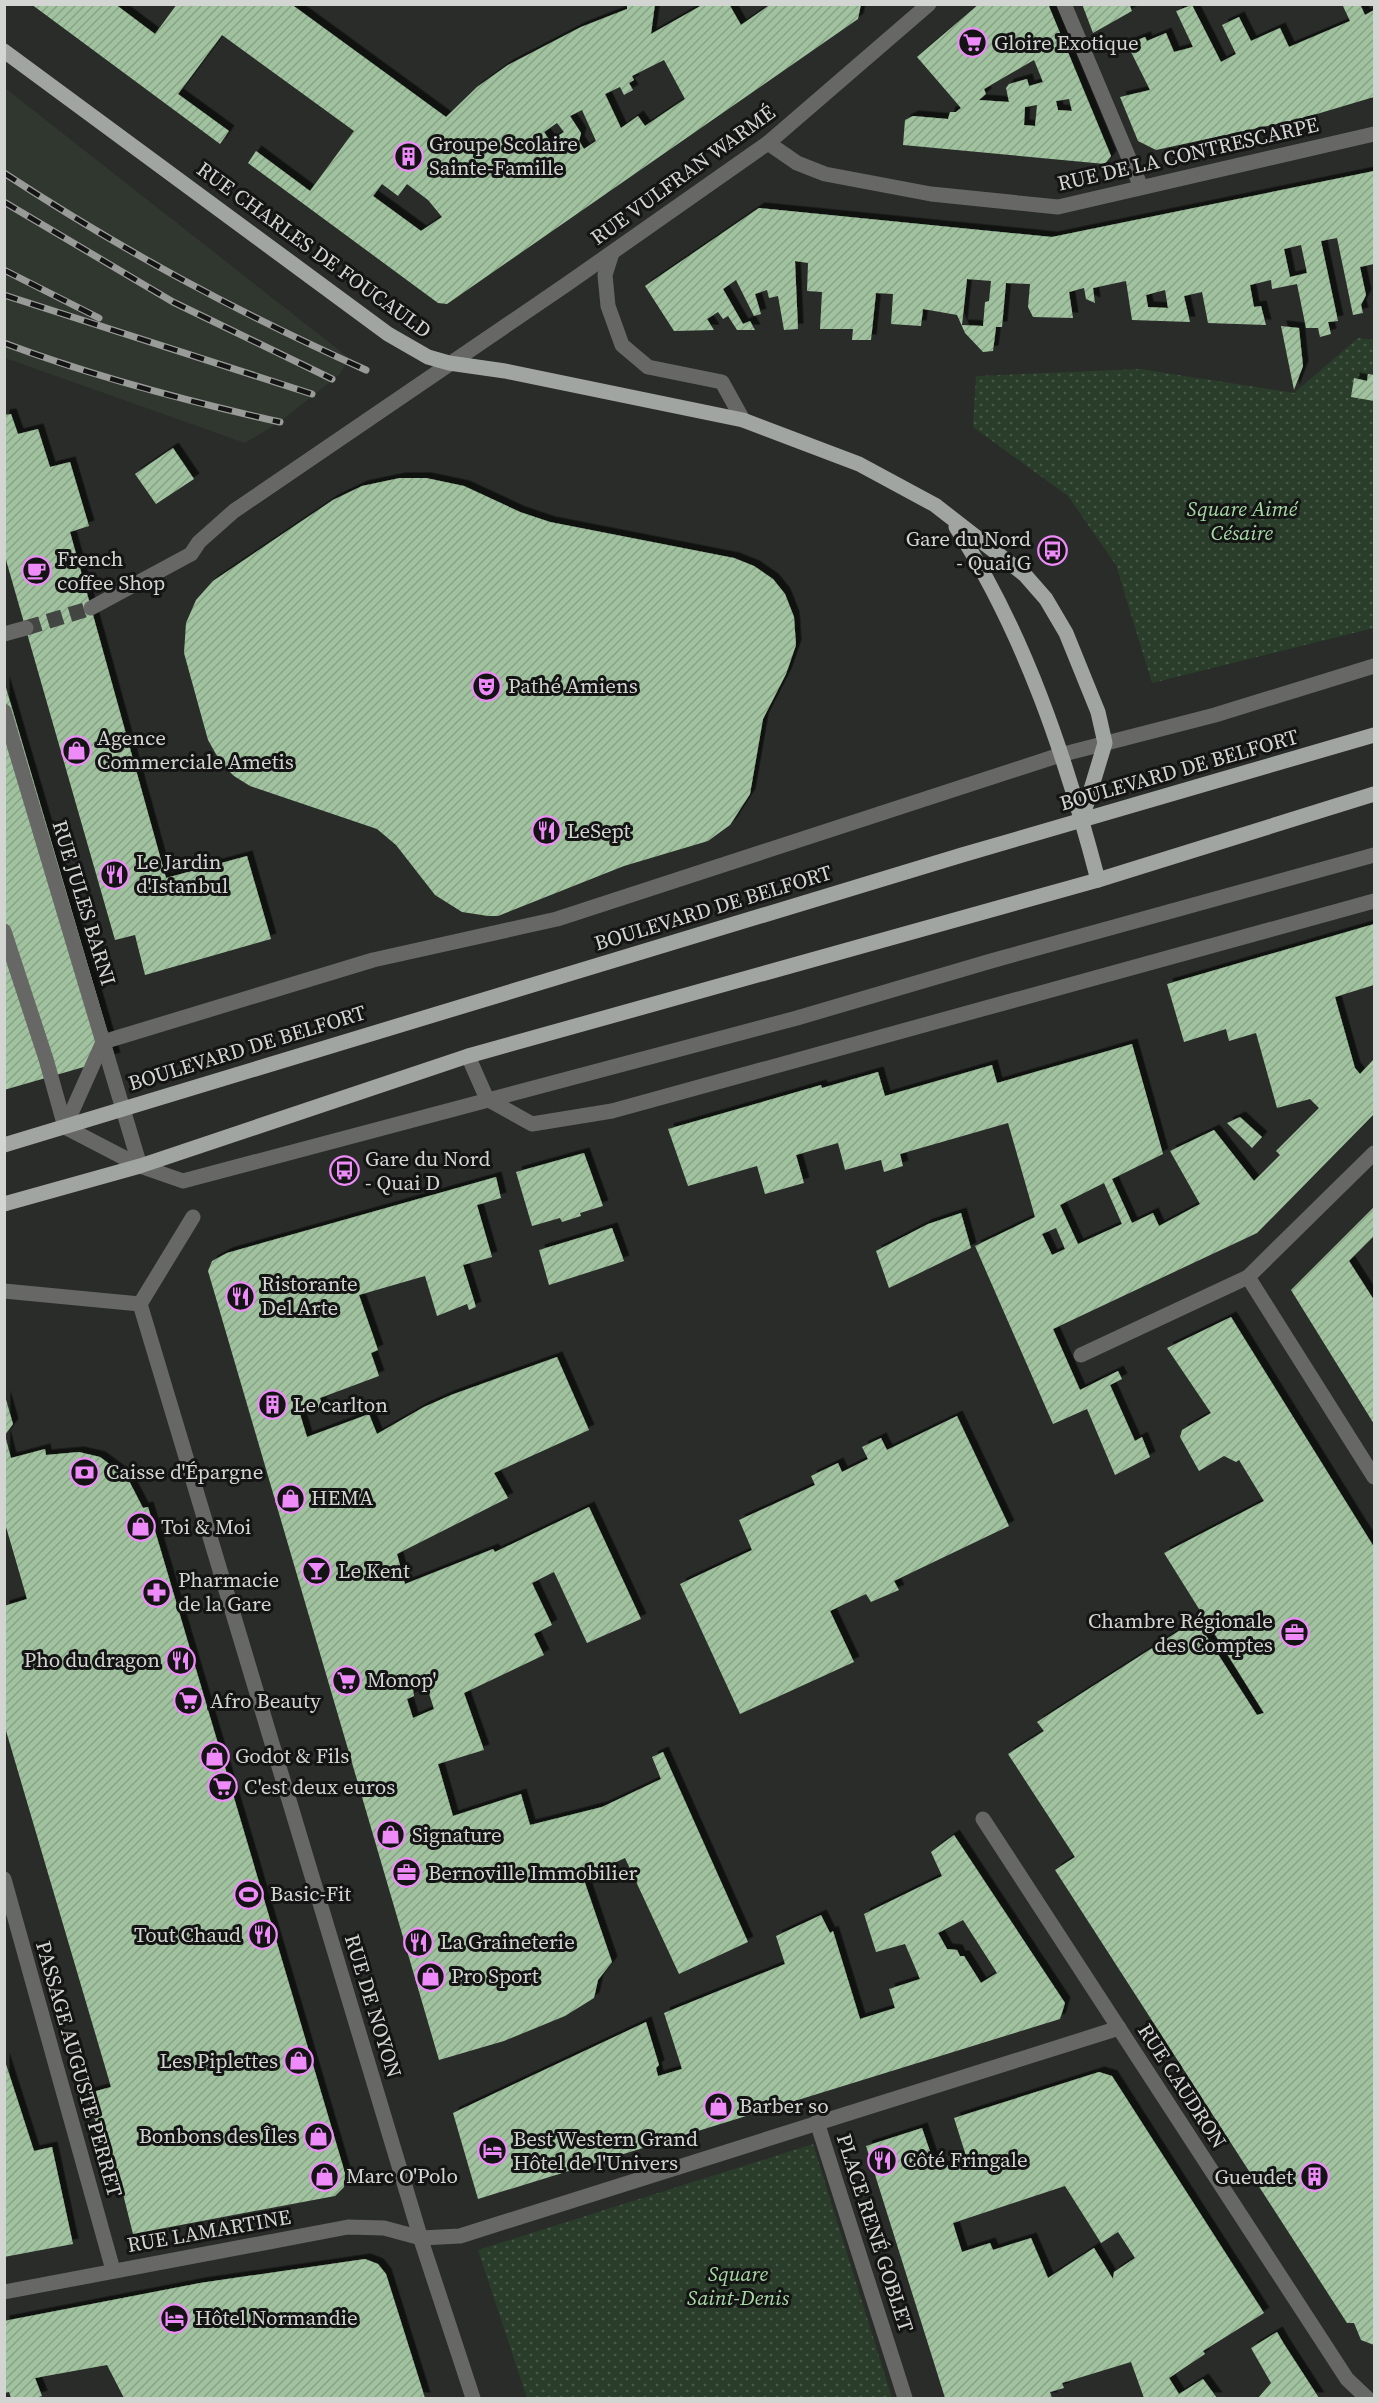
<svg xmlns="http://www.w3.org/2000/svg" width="1379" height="2403" font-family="'Source Serif 4',serif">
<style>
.built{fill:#30372f}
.park{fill:url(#park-dots)}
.building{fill:url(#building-hatch);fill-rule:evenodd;filter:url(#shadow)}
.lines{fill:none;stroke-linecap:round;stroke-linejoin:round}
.minor-tunnel{stroke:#424542;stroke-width:15;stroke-dasharray:15 8;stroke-linecap:butt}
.minor{stroke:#676866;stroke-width:15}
.major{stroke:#a1a5a1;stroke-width:15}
.rail-casing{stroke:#999b98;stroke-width:7}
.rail{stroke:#131413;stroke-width:4.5;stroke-dasharray:14;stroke-linecap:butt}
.labels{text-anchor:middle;stroke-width:6;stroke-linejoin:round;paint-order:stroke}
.poi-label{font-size:21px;fill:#d3d5d2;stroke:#131413;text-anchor:start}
.street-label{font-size:21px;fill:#d3d5d2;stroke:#131413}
.park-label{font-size:21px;font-style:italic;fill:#a7daa5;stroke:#131413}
</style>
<defs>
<pattern id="park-dots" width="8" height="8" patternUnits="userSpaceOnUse" patternTransform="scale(1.5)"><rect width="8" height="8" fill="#2a3d2a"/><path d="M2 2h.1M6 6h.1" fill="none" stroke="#485848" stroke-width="1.8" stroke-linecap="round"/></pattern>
<pattern id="building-hatch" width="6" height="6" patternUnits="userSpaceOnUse" patternTransform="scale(1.5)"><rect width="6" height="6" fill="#a1c29f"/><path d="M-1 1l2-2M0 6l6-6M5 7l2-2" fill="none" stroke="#88a287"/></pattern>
<filter id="shadow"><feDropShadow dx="5.5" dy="-5.5" stdDeviation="0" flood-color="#0009"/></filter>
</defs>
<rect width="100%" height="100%" fill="#292c29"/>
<path class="built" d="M5,88L349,358L340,374L280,422L245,443L5,358Z"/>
<g class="park">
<path d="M1358,338L1374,340V628L1152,683L1116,565L1068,496L973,427L976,376L1140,369L1294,393Z"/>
<path d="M813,2144L892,2398H527L478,2250Z"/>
</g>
<g class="building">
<path d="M31,4H115L155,34L177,4H291L446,117L477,87L508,65L581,27L627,9V4H655L651,34L704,4H729L741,25L771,4H861L858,19L447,304L438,303L248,163L256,151L310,191L354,131L222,35L178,94L229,131L220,144ZM664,60L685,99L645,126L638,116L621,128L605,94L620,87L624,95L633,90L629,83L634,80L632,76ZM582,110L596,141L584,149L579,141L581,133L570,116ZM557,123L564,132L550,141L544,132ZM382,184L398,196L407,184L428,200L442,217L421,231L373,196Z"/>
<path d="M979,4H1048L1111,156L1105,164L903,145L905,120L913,116L948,119L950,112H956L961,108L917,57ZM1034,60L1043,82L1029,86L1027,79L1009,84L1006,88L1009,102L979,100L986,94L984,89ZM1069,99L1072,111L1058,110L1056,101ZM1037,105L1035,126L1024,125L1025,107Z"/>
<path d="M1082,4H1129L1132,11L1093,33Z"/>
<path d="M1342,4H1360L1365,15L1374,10V97L1300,119L1156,150L1138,141L1120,97L1150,90L1127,44L1145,37L1147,41L1166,33L1174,52L1193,47L1176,11L1192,5L1221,62L1236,54L1222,25L1239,17L1251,41L1280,28L1289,47L1350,21Z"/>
<path d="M1374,171V264L1360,267L1366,295L1361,305L1363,313L1353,315L1337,238L1321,241L1338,321L1328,322L1331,334L1320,337L1318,328H1306L1297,284L1272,289L1271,280L1250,285L1254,307L1261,306L1266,325L1208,323L1202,292L1184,296L1190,322L1132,320L1126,281L1093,288L1095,303L1086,299L1084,288L1069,292L1073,318L1033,317L1028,307L1030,284L1006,283L1002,327H996L993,351L983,352L965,333L957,315L923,309L921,326L891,324L893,294L876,293L871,340H852L853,329H820L822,292L807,291L808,263L795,261L798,329L784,330L778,296L769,298L767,290L755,294L761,314L754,316L736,280L723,289L743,324L750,321L755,330H737L728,316L723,319L718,312L707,319L714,330L674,331L645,286L759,208L1052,237ZM1301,245L1307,273L1290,277L1284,249ZM967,279L991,281L989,301L985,302L983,326L962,325ZM1165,290L1168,308L1148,307L1146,295Z"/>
<path d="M1281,326L1299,328L1303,366L1294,390Z"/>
<path d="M1368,374L1374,375V401L1351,397L1354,378L1367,381Z"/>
<path d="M11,414L18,434L38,429L50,467L70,462L89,526L70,532L166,878L247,856L271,939L145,975L135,935L115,940L4,553V415Z"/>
<path d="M173,448L194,479L156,504L135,474Z"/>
<path d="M400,478H426L464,486L520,512L550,522L734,558L754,566L773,579L785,594L794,617L796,645L786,674L763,719L750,794L730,825L708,841L624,866L498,916H488L462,912L435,895L396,845L377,829L250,786L234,776L221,763L208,740L184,653L186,623L196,600L213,581L333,500L362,486Z"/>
<path d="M4,681L115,1058L4,1090Z"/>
<path d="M1374,924V985L1335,997L1355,1068L1360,1074L1374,1059V1114L1257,1233L1053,1329L1080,1390L1118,1371L1122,1379L1110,1385L1135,1441L1142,1437L1150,1457L1115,1475L1087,1409L1053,1424L975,1246L1035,1217L1008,1123L900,1154L903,1166L884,1172L881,1160L845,1170L838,1143L796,1155L804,1183L765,1194L757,1166L688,1186L668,1129L821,1085L822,1088L878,1072L885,1096L992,1065L997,1083L1132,1044L1163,1154L1112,1179L1132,1223L1153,1213L1159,1226L1200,1204L1170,1151L1214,1130L1254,1181L1280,1155L1276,1151L1319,1108L1310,1099L1277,1108L1256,1033L1229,1041L1226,1029L1184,1042L1167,984ZM1104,1183L1122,1224L1078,1244L1060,1205ZM1056,1228L1065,1249L1052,1255L1042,1234Z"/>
<path d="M1240,1117L1262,1137L1252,1148L1227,1123Z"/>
<path d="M584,1153L603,1206L580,1213L581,1216L562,1222L560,1218L532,1226L516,1172Z"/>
<path d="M496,1177L501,1198L477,1205L492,1257L463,1265L476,1307L469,1310L467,1304L437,1316L425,1276L359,1295L378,1350L371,1353L379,1376L320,1398L322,1406L300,1414L307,1437L369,1414L377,1434L424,1407L451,1395L557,1357L589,1430L494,1473L508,1498L397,1554L405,1584L493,1549L495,1552L589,1507L641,1619L587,1643L554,1572L532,1583L552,1625L534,1634L544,1655L464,1693L484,1750L438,1764L453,1816L521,1794L530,1825L602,1807L661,1779L652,1757L663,1752L748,1942L679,1974L625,1858L583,1877L612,1962L598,1980L594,1998L565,2016L504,2041L439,2060L208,1271L212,1261L227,1253ZM426,1684L434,1709L413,1718L407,1699L414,1696L413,1689Z"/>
<path d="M1374,1207V1236L1349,1261L1374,1300V1424L1291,1290Z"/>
<path d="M961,1213L971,1248L889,1288L876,1251L928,1224Z"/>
<path d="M612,1228L624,1261L549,1285L539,1250Z"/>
<path d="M1231,1317L1374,1547V2345L1361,2340L1354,2323H1347L1055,1870L1075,1857L1008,1754L1044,1731L1037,1722L1196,1620L1257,1715L1264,1713L1164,1553L1264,1501L1239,1460L1236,1462L1224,1456L1199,1471L1180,1437L1182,1430L1211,1413L1167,1348Z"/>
<path d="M5,1396L13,1424L5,1435L11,1458L45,1449L46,1455L79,1452L100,1457L127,1477L143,1508L148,1507L345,2173L344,2187L335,2196L133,2234L122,2190L85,2094L111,2087L4,1724V1606L27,1599L4,1520Z"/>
<path d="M957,1416L1009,1526L894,1581L899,1590L871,1602L866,1594L830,1611L854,1662L740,1714L680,1584L752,1550L739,1520L815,1485L811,1476L838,1463L842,1472L868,1459L862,1447L881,1438L887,1450Z"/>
<path d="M954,1835L1065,2003L1060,2019L478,2199L453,2113L646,2022L659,2065L656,2068L658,2076L682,2069L664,2013L785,1964L776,1936L821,1915L830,1933L833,1931L860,2019L895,2008L889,1989L920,1979L905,1944L876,1952L864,1914L942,1876L931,1852ZM963,1920L997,1973L981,1983L964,1956H960L957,1950L947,1949L938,1933Z"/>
<path d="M4,2058L34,2151L52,2147L73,2244L4,2257Z"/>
<path d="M1099,2072L1112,2076L1264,2313L1203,2351L1205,2354L1169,2378L1179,2394L1203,2379L1217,2398H1144L1131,2362L1062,2383L1064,2388L1050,2392L1052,2398H945L866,2146L922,2128L936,2169L967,2159L954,2118ZM1065,2186L1101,2243L1118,2232L1135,2258L1114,2272L1113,2279L1094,2248L1048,2278L1031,2238L993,2250L990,2243L962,2252L953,2223Z"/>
<path d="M365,2259L378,2264L386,2274L425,2398H124L107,2365L35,2378L42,2396L35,2398H11L9,2392L4,2393V2321L200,2283Z"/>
<path d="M1277,2332L1284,2344L1319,2398H1258L1271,2383L1251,2348Z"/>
</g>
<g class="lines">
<path class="minor-tunnel" d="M26,628L91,608"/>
<g class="minor">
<path d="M1064,4L1141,187"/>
<path d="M768,143L797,163L825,174L931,194L1058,207L1374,134"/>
<path d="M612,253L605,275L608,306L622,345L648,367L722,382L743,420"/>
<path d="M91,608L191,554L199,542L234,511L567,284L768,143L929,4"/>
<path d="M4,634L26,628"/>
<path d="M4,711L140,1166"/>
<path d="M4,931L46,1059L65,1127"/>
<path d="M468,1056L487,1099L532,1124L612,1111L1374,901"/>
<path d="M65,1127L103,1042L373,960L557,919L1060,755L1215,715L1374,666"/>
<path d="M65,1127L140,1166L183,1181L797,1018L991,961L1374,855"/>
<path d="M193,1217L140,1304L423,2246L473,2398"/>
<path d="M1248,1277L1374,1477"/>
<path d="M4,1291L140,1304"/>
<path d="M1081,1355L1248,1277L1374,1153"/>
<path d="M983,1819L1347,2379L1367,2398"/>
<path d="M4,1879L113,2270"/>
<path d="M817,2122L905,2398"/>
<path d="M4,2292L348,2227L384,2228L421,2238L460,2236L1119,2028"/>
</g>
<g class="major">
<path d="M4,51L388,334L428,357L449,363L505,371L743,420L859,464L935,505L1025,575L1046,599L1066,633L1098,712L1105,743L1082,819"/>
<path d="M956,527C1025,634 1066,758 1098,880"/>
<path d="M4,1145L962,855L1374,735"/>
<path d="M4,1204L140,1166L468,1056L1098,880L1374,794"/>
</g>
<defs>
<g id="rail">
<path d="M4,173C123,251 237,312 366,370"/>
<path d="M4,202L173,302L332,379"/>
<path d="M4,270L99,318"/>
<path d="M4,295L312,394"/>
<path d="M4,343C95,377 186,401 280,422"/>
</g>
</defs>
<use href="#rail" class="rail-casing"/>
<use href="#rail" class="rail"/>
</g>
<defs>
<symbol id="supermarket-ring" viewBox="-11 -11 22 22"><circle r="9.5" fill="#131413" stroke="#ee8bf8" stroke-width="1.5"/><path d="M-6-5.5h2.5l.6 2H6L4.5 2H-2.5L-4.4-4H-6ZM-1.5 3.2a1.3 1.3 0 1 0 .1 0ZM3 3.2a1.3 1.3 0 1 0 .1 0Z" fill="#ee8bf8"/></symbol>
<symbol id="building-ring" viewBox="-11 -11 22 22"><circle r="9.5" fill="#131413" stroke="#ee8bf8" stroke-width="1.5"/><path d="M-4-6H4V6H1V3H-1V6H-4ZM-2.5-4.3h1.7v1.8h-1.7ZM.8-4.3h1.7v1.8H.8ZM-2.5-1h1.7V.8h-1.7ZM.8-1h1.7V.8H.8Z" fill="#ee8bf8"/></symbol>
<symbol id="bus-ring" viewBox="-11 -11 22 22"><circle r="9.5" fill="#131413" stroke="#ee8bf8" stroke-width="1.5"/><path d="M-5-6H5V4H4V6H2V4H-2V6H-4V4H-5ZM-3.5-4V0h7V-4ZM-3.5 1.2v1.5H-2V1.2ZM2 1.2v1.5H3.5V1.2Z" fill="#ee8bf8"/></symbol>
<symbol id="cafe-ring" viewBox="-11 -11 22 22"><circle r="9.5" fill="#131413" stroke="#ee8bf8" stroke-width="1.5"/><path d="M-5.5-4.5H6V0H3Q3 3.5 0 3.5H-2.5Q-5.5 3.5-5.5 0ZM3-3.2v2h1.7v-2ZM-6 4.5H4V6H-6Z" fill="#ee8bf8"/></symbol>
<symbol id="theatre-ring" viewBox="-11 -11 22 22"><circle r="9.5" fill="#131413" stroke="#ee8bf8" stroke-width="1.5"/><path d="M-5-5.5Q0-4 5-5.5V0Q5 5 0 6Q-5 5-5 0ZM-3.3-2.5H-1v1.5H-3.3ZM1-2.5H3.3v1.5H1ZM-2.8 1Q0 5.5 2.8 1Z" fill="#ee8bf8"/></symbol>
<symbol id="shop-ring" viewBox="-11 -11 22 22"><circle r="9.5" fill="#131413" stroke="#ee8bf8" stroke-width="1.5"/><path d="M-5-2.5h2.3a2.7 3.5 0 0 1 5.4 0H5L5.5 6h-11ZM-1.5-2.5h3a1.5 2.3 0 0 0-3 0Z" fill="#ee8bf8"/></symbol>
<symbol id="restaurant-ring" viewBox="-11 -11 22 22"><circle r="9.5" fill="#131413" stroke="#ee8bf8" stroke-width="1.5"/><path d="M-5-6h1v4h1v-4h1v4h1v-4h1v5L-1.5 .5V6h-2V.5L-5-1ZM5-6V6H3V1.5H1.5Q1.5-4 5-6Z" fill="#ee8bf8"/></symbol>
<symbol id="bank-ring" viewBox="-11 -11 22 22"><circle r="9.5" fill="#131413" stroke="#ee8bf8" stroke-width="1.5"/><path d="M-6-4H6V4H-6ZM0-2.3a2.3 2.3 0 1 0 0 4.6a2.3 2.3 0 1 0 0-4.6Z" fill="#ee8bf8"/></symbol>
<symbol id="bar-ring" viewBox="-11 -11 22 22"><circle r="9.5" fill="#131413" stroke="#ee8bf8" stroke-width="1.5"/><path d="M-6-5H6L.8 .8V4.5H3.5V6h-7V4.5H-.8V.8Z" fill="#ee8bf8"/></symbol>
<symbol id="pharmacy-ring" viewBox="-11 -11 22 22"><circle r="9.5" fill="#131413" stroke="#ee8bf8" stroke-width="1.5"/><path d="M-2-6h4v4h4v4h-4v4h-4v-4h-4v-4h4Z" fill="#ee8bf8"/></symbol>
<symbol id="office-ring" viewBox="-11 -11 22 22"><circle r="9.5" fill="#131413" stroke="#ee8bf8" stroke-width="1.5"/><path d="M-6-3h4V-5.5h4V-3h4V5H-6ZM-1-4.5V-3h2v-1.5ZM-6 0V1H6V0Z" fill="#ee8bf8"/></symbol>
<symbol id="stadium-ring" viewBox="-11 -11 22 22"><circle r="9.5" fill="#131413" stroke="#ee8bf8" stroke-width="1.5"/><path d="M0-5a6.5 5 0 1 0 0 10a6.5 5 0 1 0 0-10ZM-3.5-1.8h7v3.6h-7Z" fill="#ee8bf8"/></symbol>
<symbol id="hotel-ring" viewBox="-11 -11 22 22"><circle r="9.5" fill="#131413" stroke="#ee8bf8" stroke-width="1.5"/><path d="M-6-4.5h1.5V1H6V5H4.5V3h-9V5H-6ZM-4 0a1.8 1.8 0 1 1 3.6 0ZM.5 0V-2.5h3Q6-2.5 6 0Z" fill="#ee8bf8"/></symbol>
</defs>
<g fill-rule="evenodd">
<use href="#supermarket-ring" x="956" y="26" width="33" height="33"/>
<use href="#building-ring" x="392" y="140" width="33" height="33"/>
<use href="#bus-ring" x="1036" y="534" width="33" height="33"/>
<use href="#cafe-ring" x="20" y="554" width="33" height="33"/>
<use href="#theatre-ring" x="470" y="670" width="33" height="33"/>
<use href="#shop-ring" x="60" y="734" width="33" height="33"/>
<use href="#restaurant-ring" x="530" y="814" width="33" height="33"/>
<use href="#restaurant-ring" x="98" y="858" width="33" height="33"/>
<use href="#bus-ring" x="328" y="1154" width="33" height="33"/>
<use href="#restaurant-ring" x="224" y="1280" width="33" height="33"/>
<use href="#building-ring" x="256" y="1388" width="33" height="33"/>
<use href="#bank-ring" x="68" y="1456" width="33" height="33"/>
<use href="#shop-ring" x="274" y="1482" width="33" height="33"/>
<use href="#shop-ring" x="124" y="1510" width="33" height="33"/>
<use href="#bar-ring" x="300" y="1554" width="33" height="33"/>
<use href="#pharmacy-ring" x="140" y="1576" width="33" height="33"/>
<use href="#office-ring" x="1278" y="1616" width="33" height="33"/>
<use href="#restaurant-ring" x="164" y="1644" width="33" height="33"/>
<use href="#supermarket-ring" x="330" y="1664" width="33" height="33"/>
<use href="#supermarket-ring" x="172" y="1684" width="33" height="33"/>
<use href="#shop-ring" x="198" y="1740" width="33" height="33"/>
<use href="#supermarket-ring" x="206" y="1770" width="33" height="33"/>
<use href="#shop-ring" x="374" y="1818" width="33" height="33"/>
<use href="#office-ring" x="390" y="1856" width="33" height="33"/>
<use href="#stadium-ring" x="232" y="1878" width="33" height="33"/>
<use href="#restaurant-ring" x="246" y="1918" width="33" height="33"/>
<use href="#restaurant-ring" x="402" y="1926" width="33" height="33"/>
<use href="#shop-ring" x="414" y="1960" width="33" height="33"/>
<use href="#shop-ring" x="282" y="2044" width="33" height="33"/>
<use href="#shop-ring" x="702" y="2090" width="33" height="33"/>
<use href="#shop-ring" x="302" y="2120" width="33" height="33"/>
<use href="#hotel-ring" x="476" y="2134" width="33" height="33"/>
<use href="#restaurant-ring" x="866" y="2144" width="33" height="33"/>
<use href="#shop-ring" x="308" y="2160" width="33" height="33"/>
<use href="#building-ring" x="1298" y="2160" width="33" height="33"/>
<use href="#hotel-ring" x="158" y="2302" width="33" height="33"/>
</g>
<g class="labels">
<g class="poi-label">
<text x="994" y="50">Gloire Exotique</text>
<text x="429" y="151">Groupe Scolaire<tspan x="429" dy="24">Sainte-Famille</tspan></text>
<text x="1031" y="546" text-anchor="end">Gare du Nord<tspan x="1031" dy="24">- Quai G</tspan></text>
<text x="57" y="566">French<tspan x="57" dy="24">coffee Shop</tspan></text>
<text x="508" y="693">Pathé Amiens</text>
<text x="97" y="745">Agence<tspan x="97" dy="24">Commerciale Ametis</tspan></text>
<text x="567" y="838">LeSept</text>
<text x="136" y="869">Le Jardin<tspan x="136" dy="24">d'Istanbul</tspan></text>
<text x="365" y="1166">Gare du Nord<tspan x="365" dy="24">- Quai D</tspan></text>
<text x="261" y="1291">Ristorante<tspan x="261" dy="24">Del Arte</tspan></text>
<text x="293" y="1412">Le carlton</text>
<text x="106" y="1479">Caisse d'Épargne</text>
<text x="311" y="1505">HEMA</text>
<text x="161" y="1534">Toi &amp; Moi</text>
<text x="338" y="1578">Le Kent</text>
<text x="178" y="1587">Pharmacie<tspan x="178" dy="24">de la Gare</tspan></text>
<text x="1273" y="1628" text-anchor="end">Chambre Régionale<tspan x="1273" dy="24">des Comptes</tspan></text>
<text x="160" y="1667" text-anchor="end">Pho du dragon</text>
<text x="367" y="1687">Monop'</text>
<text x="210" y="1708">Afro Beauty</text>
<text x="235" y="1763">Godot &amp; Fils</text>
<text x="244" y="1794">C'est deux euros</text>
<text x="412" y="1842">Signature</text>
<text x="428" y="1880">Bernoville Immobilier</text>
<text x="270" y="1901">Basic-Fit</text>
<text x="241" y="1942" text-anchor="end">Tout Chaud</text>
<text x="440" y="1949">La Graineterie</text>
<text x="451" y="1983">Pro Sport</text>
<text x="278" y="2068" text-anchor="end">Les Piplettes</text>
<text x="739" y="2113">Barber so</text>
<text x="297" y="2143" text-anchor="end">Bonbons des Îles</text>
<text x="513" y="2146">Best Western Grand<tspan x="513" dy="24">Hôtel de l'Univers</tspan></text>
<text x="903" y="2167">Côté Fringale</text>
<text x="346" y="2183">Marc O'Polo</text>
<text x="1293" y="2184" text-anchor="end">Gueudet</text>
<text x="195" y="2325">Hôtel Normandie</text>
</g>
<g class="street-label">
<text transform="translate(1188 154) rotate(-13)" y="7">RUE DE LA CONTRESCARPE</text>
<text transform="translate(683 175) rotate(-36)" y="7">RUE VULFRAN WARMÉ</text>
<text transform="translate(314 250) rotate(36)" y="7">RUE CHARLES DE FOUCAULD</text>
<text transform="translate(1179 770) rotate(-16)" y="7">BOULEVARD DE BELFORT</text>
<text transform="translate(84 903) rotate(73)" y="7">RUE JULES BARNI</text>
<text transform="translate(713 908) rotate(-17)" y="7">BOULEVARD DE BELFORT</text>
<text transform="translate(247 1048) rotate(-17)" y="7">BOULEVARD DE BELFORT</text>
<text transform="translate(373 2006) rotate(73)" y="7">RUE DE NOYON</text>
<text transform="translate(79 2069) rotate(74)" y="7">PASSAGE AUGUSTE PERRET</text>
<text transform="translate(1182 2086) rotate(57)" y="7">RUE CAUDRON</text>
<text transform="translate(209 2231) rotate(-10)" y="7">RUE LAMARTINE</text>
<text transform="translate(875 2233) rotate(72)" y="7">PLACE RENÉ GOBLET</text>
</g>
<g class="park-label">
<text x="1242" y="516">Square Aimé<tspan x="1242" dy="24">Césaire</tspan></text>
<text x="738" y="2281">Square<tspan x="738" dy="24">Saint-Denis</tspan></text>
</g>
</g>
<rect width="1379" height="2403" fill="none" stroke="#d3d5d2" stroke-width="12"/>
</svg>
